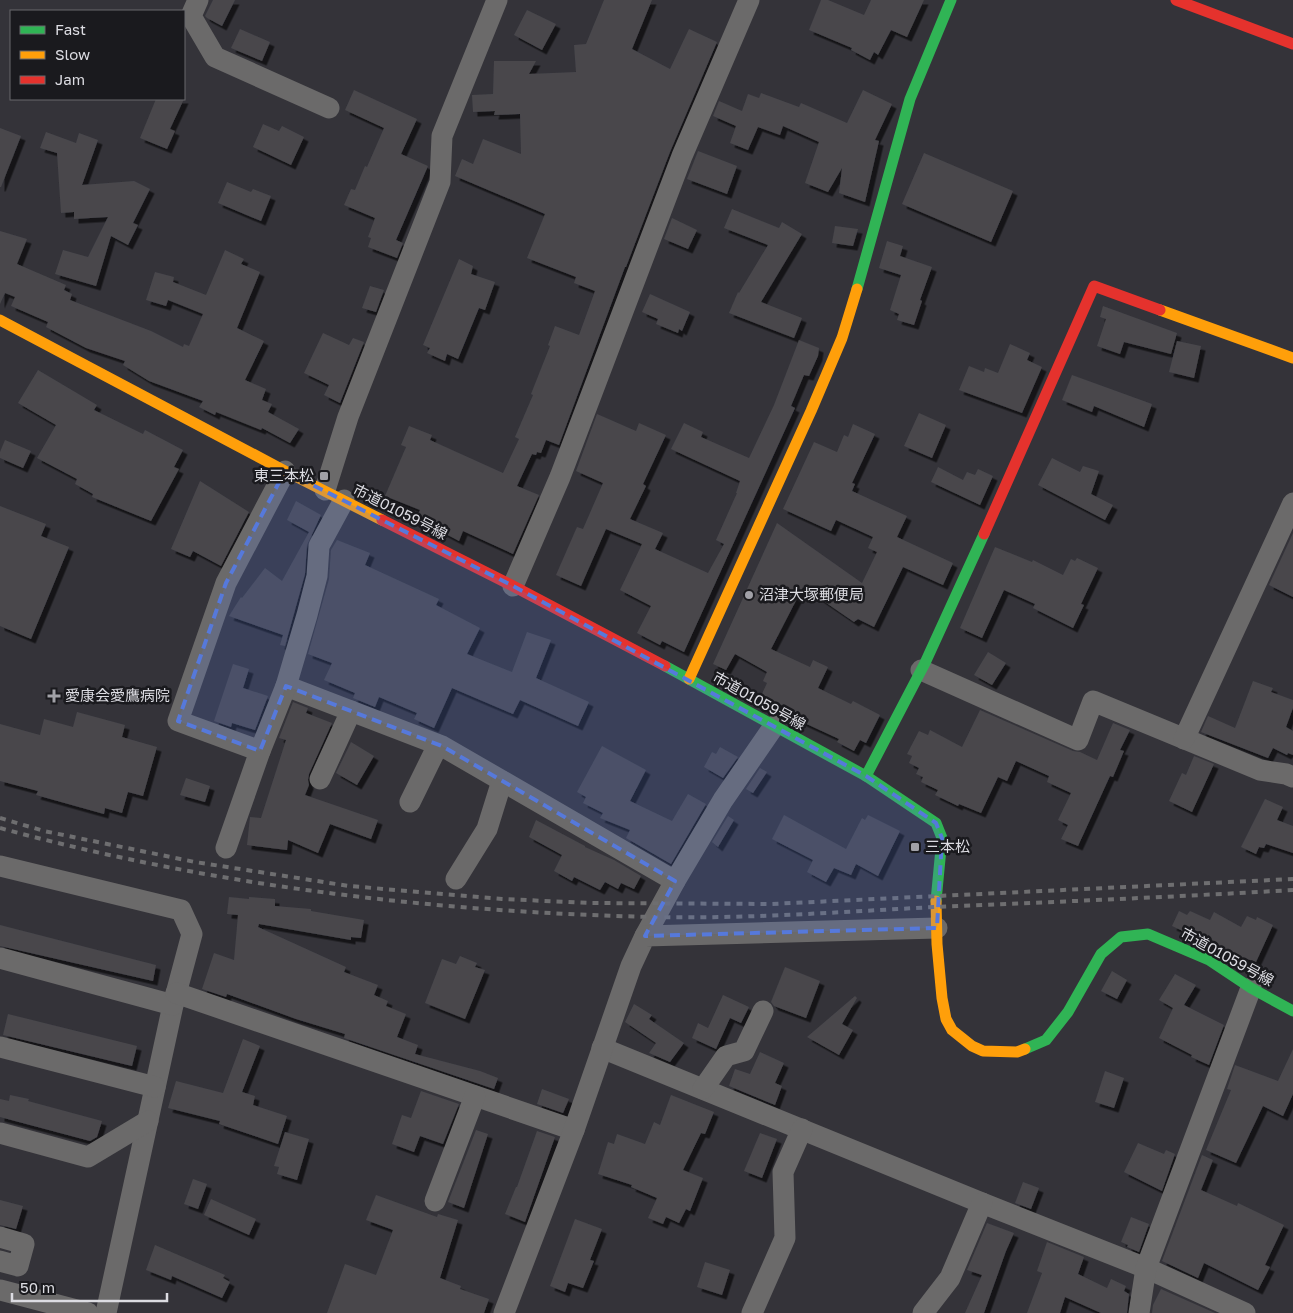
<svg xmlns="http://www.w3.org/2000/svg" width="1293" height="1313" font-family="'Golos Text','Noto Sans JP',sans-serif">
<style>
.building{fill:#48474c;filter:url(#shadow)}
.lines{fill:none;stroke-linecap:round;stroke-linejoin:round}
.street{stroke:#6b6a6a;stroke-width:21}
.fast{stroke:#30b455;stroke-width:11}
.slow{stroke:#ff9f0a;stroke-width:11}
.jam{stroke:#e5322d;stroke-width:11}
.rail{stroke:#6e6e70;stroke-width:4;stroke-dasharray:6 6;stroke-linecap:butt}
.marked{fill:#5679db;fill-opacity:0.2;stroke:#5679db;stroke-width:4;stroke-dasharray:10 6;stroke-linejoin:round}
.poi-dot{fill:#a1a1a7;stroke:#1a1a1e;stroke-width:2}
.labels{text-anchor:middle;stroke-width:5;stroke-linejoin:round;paint-order:stroke}
.poi-label{font-size:15px;fill:#dcdce2;stroke:#1a1a1e;text-anchor:start}
.street-label{font-size:15px;fill:#dcdce2;stroke:#1a1a1e}
</style>
<defs>
<filter id="shadow"><feDropShadow dx="4.5" dy="4.5" stdDeviation="0" flood-color="#0009"/></filter>
</defs>
<rect width="100%" height="100%" fill="#343339"/>
<g class="building">
<path d="M213,0H235L222,26L207,18L205,16Z"/>
<path d="M604,0H652L632,49L670,69L689,29L717,42L670,152L626,267H625L559,445L546,440L541,453L537,452L536,455L532,454L517,486L539,495L513,554L463,531L459,541L442,532V527L417,516L420,510L385,496L406,447L401,445L409,426L432,435L430,440L503,473L519,439L515,437L533,395L531,394L550,346L548,345L555,326L579,335L595,291L574,283L576,277L527,258L545,214L455,176L462,159L473,164L483,139L521,154L520,114L494,115L495,111L473,112L472,95L493,94L494,61H536L529,74L576,72L574,45L586,44Z"/>
<path d="M821,0H828L864,15L871,0H924L907,37L891,30L878,55L874,52L870,60L851,50L852,48L809,30Z"/>
<path d="M527,10L556,24L542,50L514,35Z"/>
<path d="M240,29L270,42L262,61L231,48Z"/>
<path d="M354,90L417,119L401,154L428,166L396,240L403,243L397,258L368,247L371,238L368,237L375,218L344,205L351,189L355,190L365,166L367,167L384,128L345,110Z"/>
<path d="M863,90L892,104L875,140L879,141L865,202L839,193L842,168L828,192L805,183L819,142L783,126L780,135L758,127L748,150L730,143L736,126L713,116L719,101L742,111L748,94L759,98L761,93L799,107L801,103L847,123Z"/>
<path d="M156,99H184L170,129L175,131L167,149L140,138Z"/>
<path d="M263,124L279,131L282,126L304,137L291,165L253,147Z"/>
<path d="M0,128L21,136L1,187H0Z"/>
<path d="M46,132L76,143L79,133L98,140L82,185L134,181L150,189L133,223L138,225L128,245L111,236L96,286L55,274L63,250L88,257L108,217L74,219V212L61,213L57,153L40,148Z"/>
<path d="M698,151L737,166L727,194L687,179Z"/>
<path d="M924,153L1013,191L991,242L902,204Z"/>
<path d="M227,182L251,192L253,189L271,196L261,221L218,203Z"/>
<path d="M732,209L779,228L782,222L802,234L761,302L802,318L794,338L729,313L738,292L739,293L768,245L724,228Z"/>
<path d="M672,218L697,230L688,249L664,239Z"/>
<path d="M835,226L858,229L853,246L832,243Z"/>
<path d="M0,231L27,239L17,264L66,285L64,290L72,294L70,300L151,331L183,347L184,344L189,346L203,314L168,300L166,306L146,300L155,272L174,277L173,282L206,295L225,250L244,259L241,264L260,272L237,328L264,341L245,380L266,389L262,400L272,404L268,412L299,429L290,443L262,428L261,430L216,412L215,415L199,407L203,401L149,381L123,365L125,361L86,348L46,327L48,322L11,306L15,297L5,293L0,304Z"/>
<path d="M887,241L903,246L900,256L932,267L920,300L922,301L914,325L897,320L899,314L890,310L901,275L879,268Z"/>
<path d="M459,259L473,266L471,274L495,282L485,310L479,308L458,359L447,354L445,361L427,353L430,348L423,345Z"/>
<path d="M370,286L384,290L376,312L362,308Z"/>
<path d="M650,294L690,312L682,331L679,329L678,333L656,324L658,319L642,312Z"/>
<path d="M1103,306L1177,333L1171,354L1124,342L1120,354L1097,346L1106,319L1100,317Z"/>
<path d="M323,333L349,345L353,338L364,342L340,403L324,395L329,385L304,373Z"/>
<path d="M799,340L819,348L818,356L809,376L804,375L791,406L795,408L684,652L662,641L660,645L637,633L651,606L620,590L642,544L606,529L581,586L556,575L577,527L583,529L603,483L576,471L597,414L636,431L639,423L666,435L643,484L646,486L630,519L663,533L655,549L708,573L724,544L716,540L737,493H736L740,481L671,449L684,423L703,432L701,437L749,458L774,405Z"/>
<path d="M1177,341L1201,346L1194,378L1169,372Z"/>
<path d="M1010,344L1030,353L1027,360L1042,367L1022,413L959,390L969,366L984,372L985,368L998,373Z"/>
<path d="M38,370L97,405L94,410L143,434L145,430L183,450L174,467L179,469L151,521L92,497L93,494L75,484L77,479L37,458L56,425L18,403Z"/>
<path d="M1072,375L1152,404L1144,427L1094,406L1092,412L1062,400Z"/>
<path d="M919,413L946,425L932,458L904,446Z"/>
<path d="M853,424L875,434L852,483L855,484L852,491L907,516L897,537L953,563L943,585L903,567L874,627L858,619L854,622L803,587L771,649L810,667L813,660L828,667L818,688L851,704L853,701L880,715L866,743L860,740L854,751L837,742L839,739L785,714L788,708L761,696L767,683L763,681L767,672L735,654L726,670L713,664L777,523L862,583L877,552L868,548L873,537L836,520L831,531L783,509L814,442L837,452L844,435L848,437Z"/>
<path d="M5,440L31,451L23,468L0,458V452Z"/>
<path d="M1052,458L1080,472L1083,466L1099,471L1091,494L1113,505L1105,520L1038,485Z"/>
<path d="M938,467L963,480L967,472L975,475L978,469L993,476L980,505L931,482Z"/>
<path d="M200,481L249,512L221,566L193,551L190,557L171,549Z"/>
<path d="M296,501L321,515L307,545L305,574L285,646L280,645L283,635L229,616L241,597L242,598L265,568L282,581L309,532L287,520Z"/>
<path d="M0,506L46,524L41,536L69,547L31,639L0,626Z"/>
<path d="M1293,533V597L1269,585Z"/>
<path d="M337,540L370,553L365,565L439,599L436,605L480,628L467,654L512,672L527,632L551,640L536,678L589,702L578,726L520,700L513,714L452,688L434,728L414,719L417,713L379,697L375,707L353,698L355,693L324,680L332,663L308,654L329,579L331,550Z"/>
<path d="M995,547L1032,562L1033,560L1063,575L1071,559L1075,561L1077,558L1098,568L1081,604L1084,605L1073,628L1033,608L1035,604L1004,590L982,638L960,628Z"/>
<path d="M988,652L1006,663L992,685L974,675Z"/>
<path d="M233,664L249,669L243,688L268,696L255,730L232,723L231,727L214,721Z"/>
<path d="M1253,681L1273,688L1271,692L1293,700V708L1286,727L1293,731V755L1288,753L1287,755L1273,748L1268,758L1201,732L1208,716L1235,728Z"/>
<path d="M293,702L308,708L306,713L332,723L309,774L308,780L309,785L305,795L378,820L371,839L330,824L318,853L288,840L287,850L247,845L250,817L261,818L286,740L279,738Z"/>
<path d="M980,710L1073,751L1080,752L1097,760L1113,723L1130,730L1120,750L1124,751L1113,777L1110,776L1078,846L1061,839L1068,825L1058,820L1071,793L1047,782L1049,776L1016,761L1007,781L998,777L981,813L959,804L958,806L935,795L938,790L921,782L923,777L916,774L919,768L909,763L912,756L907,754L919,731L928,735L930,730L962,747Z"/>
<path d="M77,712L125,725L122,737L157,747L143,796L128,792L122,813L105,808L104,814L36,795L38,791L0,781V724L40,735L44,719L73,727Z"/>
<path d="M351,742L374,756L357,785L336,773Z"/>
<path d="M602,746L646,770L630,801L672,821L688,794L706,804L671,864L626,838L630,830L600,818L603,813L583,803L586,797L577,792Z"/>
<path d="M720,747L738,757L723,778L704,767L712,752L716,754Z"/>
<path d="M1194,756L1214,764L1192,812L1169,801L1182,773L1186,775Z"/>
<path d="M760,768L767,772L753,793L746,789Z"/>
<path d="M186,778L210,786L205,802L180,795Z"/>
<path d="M1265,799L1283,807L1277,820L1293,826V853L1266,844L1264,848L1259,847L1256,854L1241,847Z"/>
<path d="M784,815L846,849L862,818L865,820L868,815L900,831L878,876L856,864L851,875L834,868L826,882L807,872L813,860L772,839Z"/>
<path d="M728,816L734,820L718,847L712,842Z"/>
<path d="M536,820L585,846V847L614,860L641,876L634,889L621,883L618,889L605,882L600,890L574,877L572,881L554,871L562,855L529,837Z"/>
<path d="M229,897L249,899V897L275,899V906L311,909V911L364,920L361,938L351,937V940L259,924L258,927L346,967L344,972L378,985L374,995L388,1001L386,1006L406,1014L397,1037L418,1045L415,1054L480,1071L498,1078L494,1089L344,1038L345,1034L296,1019L227,994L226,997L202,989L214,953L234,960L238,915L227,914Z"/>
<path d="M1179,911L1187,915L1190,911L1210,920L1214,912L1241,927L1247,916L1256,920L1257,917L1273,925L1256,962L1247,959L1243,964L1215,946L1172,926Z"/>
<path d="M0,925L156,965L153,981L0,946Z"/>
<path d="M460,956L477,963L475,967L485,970L465,1019L425,1003L442,959L456,964Z"/>
<path d="M785,967L820,981L806,1018L774,1006L771,1002Z"/>
<path d="M1112,971L1127,980L1117,999L1101,991Z"/>
<path d="M1175,974L1196,985L1184,1005L1224,1025L1209,1065L1191,1057L1192,1055L1159,1038L1173,1008L1159,1000Z"/>
<path d="M723,995L749,1007L741,1023L730,1018L716,1049L692,1038L698,1023L708,1028Z"/>
<path d="M855,996L857,998L842,1024L853,1030L839,1055L807,1037Z"/>
<path d="M634,1004L652,1015L649,1019L684,1043L670,1062L649,1053L656,1043L625,1022Z"/>
<path d="M8,1014L137,1046L132,1066L3,1035Z"/>
<path d="M243,1039L260,1046L242,1092L255,1096L253,1105L287,1116L278,1144L219,1124L220,1121L168,1108L176,1081L223,1093Z"/>
<path d="M1293,1049V1094L1283,1116L1263,1106L1236,1163L1206,1150L1231,1090L1227,1089L1235,1065L1278,1081Z"/>
<path d="M760,1052L784,1063L775,1083L782,1086L775,1105L729,1086L735,1069L750,1074Z"/>
<path d="M1105,1071L1124,1078L1114,1108L1095,1102Z"/>
<path d="M542,1089L569,1099L563,1113L537,1104Z"/>
<path d="M421,1091L459,1104L443,1144L420,1136L414,1152L392,1144L402,1115L411,1118Z"/>
<path d="M10,1095L29,1099L28,1101L102,1121L97,1137L90,1141L0,1117V1099L9,1101Z"/>
<path d="M671,1095L714,1112L705,1134L701,1133L683,1170L703,1178L690,1211L686,1209L679,1223L666,1217L663,1224L648,1218L657,1198L631,1187L632,1185L598,1174L608,1142L614,1144L617,1134L645,1144L654,1122L660,1125Z"/>
<path d="M476,1130L488,1134L464,1208L448,1202Z"/>
<path d="M537,1131L555,1137L525,1222L505,1214L516,1187H517Z"/>
<path d="M285,1132L309,1139L297,1180L277,1174L279,1167L274,1166Z"/>
<path d="M760,1133L777,1139L762,1178L744,1171Z"/>
<path d="M1138,1143L1164,1154L1166,1150L1175,1154L1162,1191L1124,1172Z"/>
<path d="M1202,1155L1213,1160L1201,1190L1237,1206L1238,1203L1284,1225L1265,1265L1270,1267L1258,1290L1204,1263L1198,1278L1162,1261Z"/>
<path d="M193,1179L207,1184L198,1209L184,1204Z"/>
<path d="M1023,1182L1039,1188L1031,1209L1015,1203Z"/>
<path d="M376,1195L437,1217L438,1214L458,1220L440,1278L461,1286L460,1289L489,1299L484,1313H327L345,1264L376,1275L393,1230L366,1220Z"/>
<path d="M211,1199L256,1219L249,1235L204,1215Z"/>
<path d="M0,1200L23,1206L16,1229L0,1225Z"/>
<path d="M1131,1217L1149,1224L1139,1252L1127,1247L1128,1245L1121,1242Z"/>
<path d="M575,1219L602,1229L590,1260L594,1261L583,1288L568,1283L565,1292L550,1286Z"/>
<path d="M987,1223L1014,1233L1006,1251L984,1313H965L982,1275L967,1270Z"/>
<path d="M1047,1242L1084,1257L1078,1274L1107,1288L1111,1279L1126,1286L1124,1291L1129,1294L1127,1313H1101L1065,1297L1060,1313H1027L1042,1273L1037,1271Z"/>
<path d="M155,1245L225,1275L223,1278L230,1282L222,1298L172,1276L171,1280L146,1270Z"/>
<path d="M705,1262L730,1270L722,1295L697,1287Z"/>
<path d="M1161,1289L1215,1313H1152L1153,1305Z"/>
</g>
<g class="lines">
<g class="street">
<path d="M198,0L191,16L215,57L329,108"/>
<path d="M325,490L348,417L440,182L442,136L497,0"/>
<path d="M513,586L560,477L682,156L749,0"/>
<path d="M921,670L1078,740L1093,701L1260,770L1286,774L1293,777"/>
<path d="M286,686L442,746L675,881L723,800L774,726"/>
<path d="M1184,739L1293,503"/>
<path d="M260,751L286,686L307,615L317,576L319,546L344,500"/>
<path d="M320,779L351,711"/>
<path d="M410,802L438,745"/>
<path d="M226,848L260,751L178,721L226,583L285,471"/>
<path d="M0,866L181,910L192,934L173,1005L106,1313"/>
<path d="M456,879L487,829L502,781"/>
<path d="M645,936L675,881"/>
<path d="M0,958L173,1005"/>
<path d="M176,993L574,1130"/>
<path d="M0,1047L155,1087"/>
<path d="M602,1048L982,1203L1146,1268L1245,1313"/>
<path d="M703,1089L726,1056L744,1051L763,1011"/>
<path d="M0,1133L88,1157L148,1121"/>
<path d="M435,1201L475,1096"/>
<path d="M0,1237L24,1244L18,1266L0,1261"/>
<path d="M0,1290L88,1313"/>
<path d="M504,1313L574,1130L631,966L645,936L937,928"/>
<path d="M752,1313L785,1238L783,1172L802,1129"/>
<path d="M923,1313L950,1278L982,1203"/>
<path d="M1139,1313L1146,1268L1251,988"/>
</g>
<g class="fast">
<path d="M857,289L910,99L951,0"/>
<path d="M665,666L866,776L936,823L942,838L936,901"/>
<path d="M866,776L925,663L984,534"/>
<path d="M1025,1049L1046,1040L1068,1012L1101,954L1121,937L1148,934L1209,960L1251,988L1293,1011"/>
</g>
<g class="slow">
<path d="M1160,310L1293,358"/>
<path d="M0,320L285,471L382,520"/>
<path d="M689,679L811,411L842,338L857,289"/>
<path d="M936,901L937,944L942,998L946,1019L952,1030L972,1046L983,1051L1017,1052L1025,1049"/>
</g>
<g class="jam">
<path d="M1176,0L1293,44"/>
<path d="M382,520L513,586L665,666"/>
<path d="M984,534L1094,286L1160,310"/>
</g>
<g class="rail">
<path d="M0,818L44,831L195,862L349,886L502,899L591,903L771,904L1293,879"/>
<path d="M0,828C212,886 434,912 653,917C746,919 840,912 934,907C1054,902 1173,897 1293,890"/>
</g>
</g>
<path class="marked" d="M285,471L513,586L866,776L936,823L942,838L937,928L645,936L675,881L442,746L286,686L260,751L178,721L226,583Z"/>
<g class="poi-dot">
<rect x="319" y="471" width="10" height="10" rx="2.5"/>
<circle cx="749" cy="595" r="5"/>
<path d="M51.5 688.5h5v5h5v5h-5v5h-5v-5h-5v-5h5z"/>
<rect x="910" y="842" width="10" height="10" rx="2.5"/>
</g>
<g class="labels">
<g class="poi-label">
<text x="314" y="481" text-anchor="end">東三本松</text>
<text x="759" y="600">沼津大塚郵便局</text>
<text x="65" y="701">愛康会愛鷹病院</text>
<text x="925" y="852">三本松</text>
</g>
<g class="street-label">
<text transform="translate(400 512) rotate(27)" y="5">市道01059号線</text>
<text transform="translate(759 701) rotate(29)" y="5">市道01059号線</text>
<text transform="translate(1227 957) rotate(29)" y="5">市道01059号線</text>
</g>
</g>
<rect x="10" y="10" width="175" height="90" fill="#1a1a1e" stroke="#68686c"/>
<rect x="20" y="26" width="25" height="8" fill="#30b455" stroke="#68686c"/>
<text x="55" y="35" font-size="15" fill="#dcdce2">Fast</text>
<rect x="20" y="51" width="25" height="8" fill="#ff9f0a" stroke="#68686c"/>
<text x="55" y="60" font-size="15" fill="#dcdce2">Slow</text>
<rect x="20" y="76" width="25" height="8" fill="#e5322d" stroke="#68686c"/>
<text x="55" y="85" font-size="15" fill="#dcdce2">Jam</text>
<path d="M12 1293v8h155v-8" fill="none" stroke="#dcdce2" stroke-width="2.5"/>
<text x="20" y="1293" font-size="15" fill="#dcdce2" stroke="#1a1a1e" stroke-width="4" paint-order="stroke">50 m</text>
</svg>
